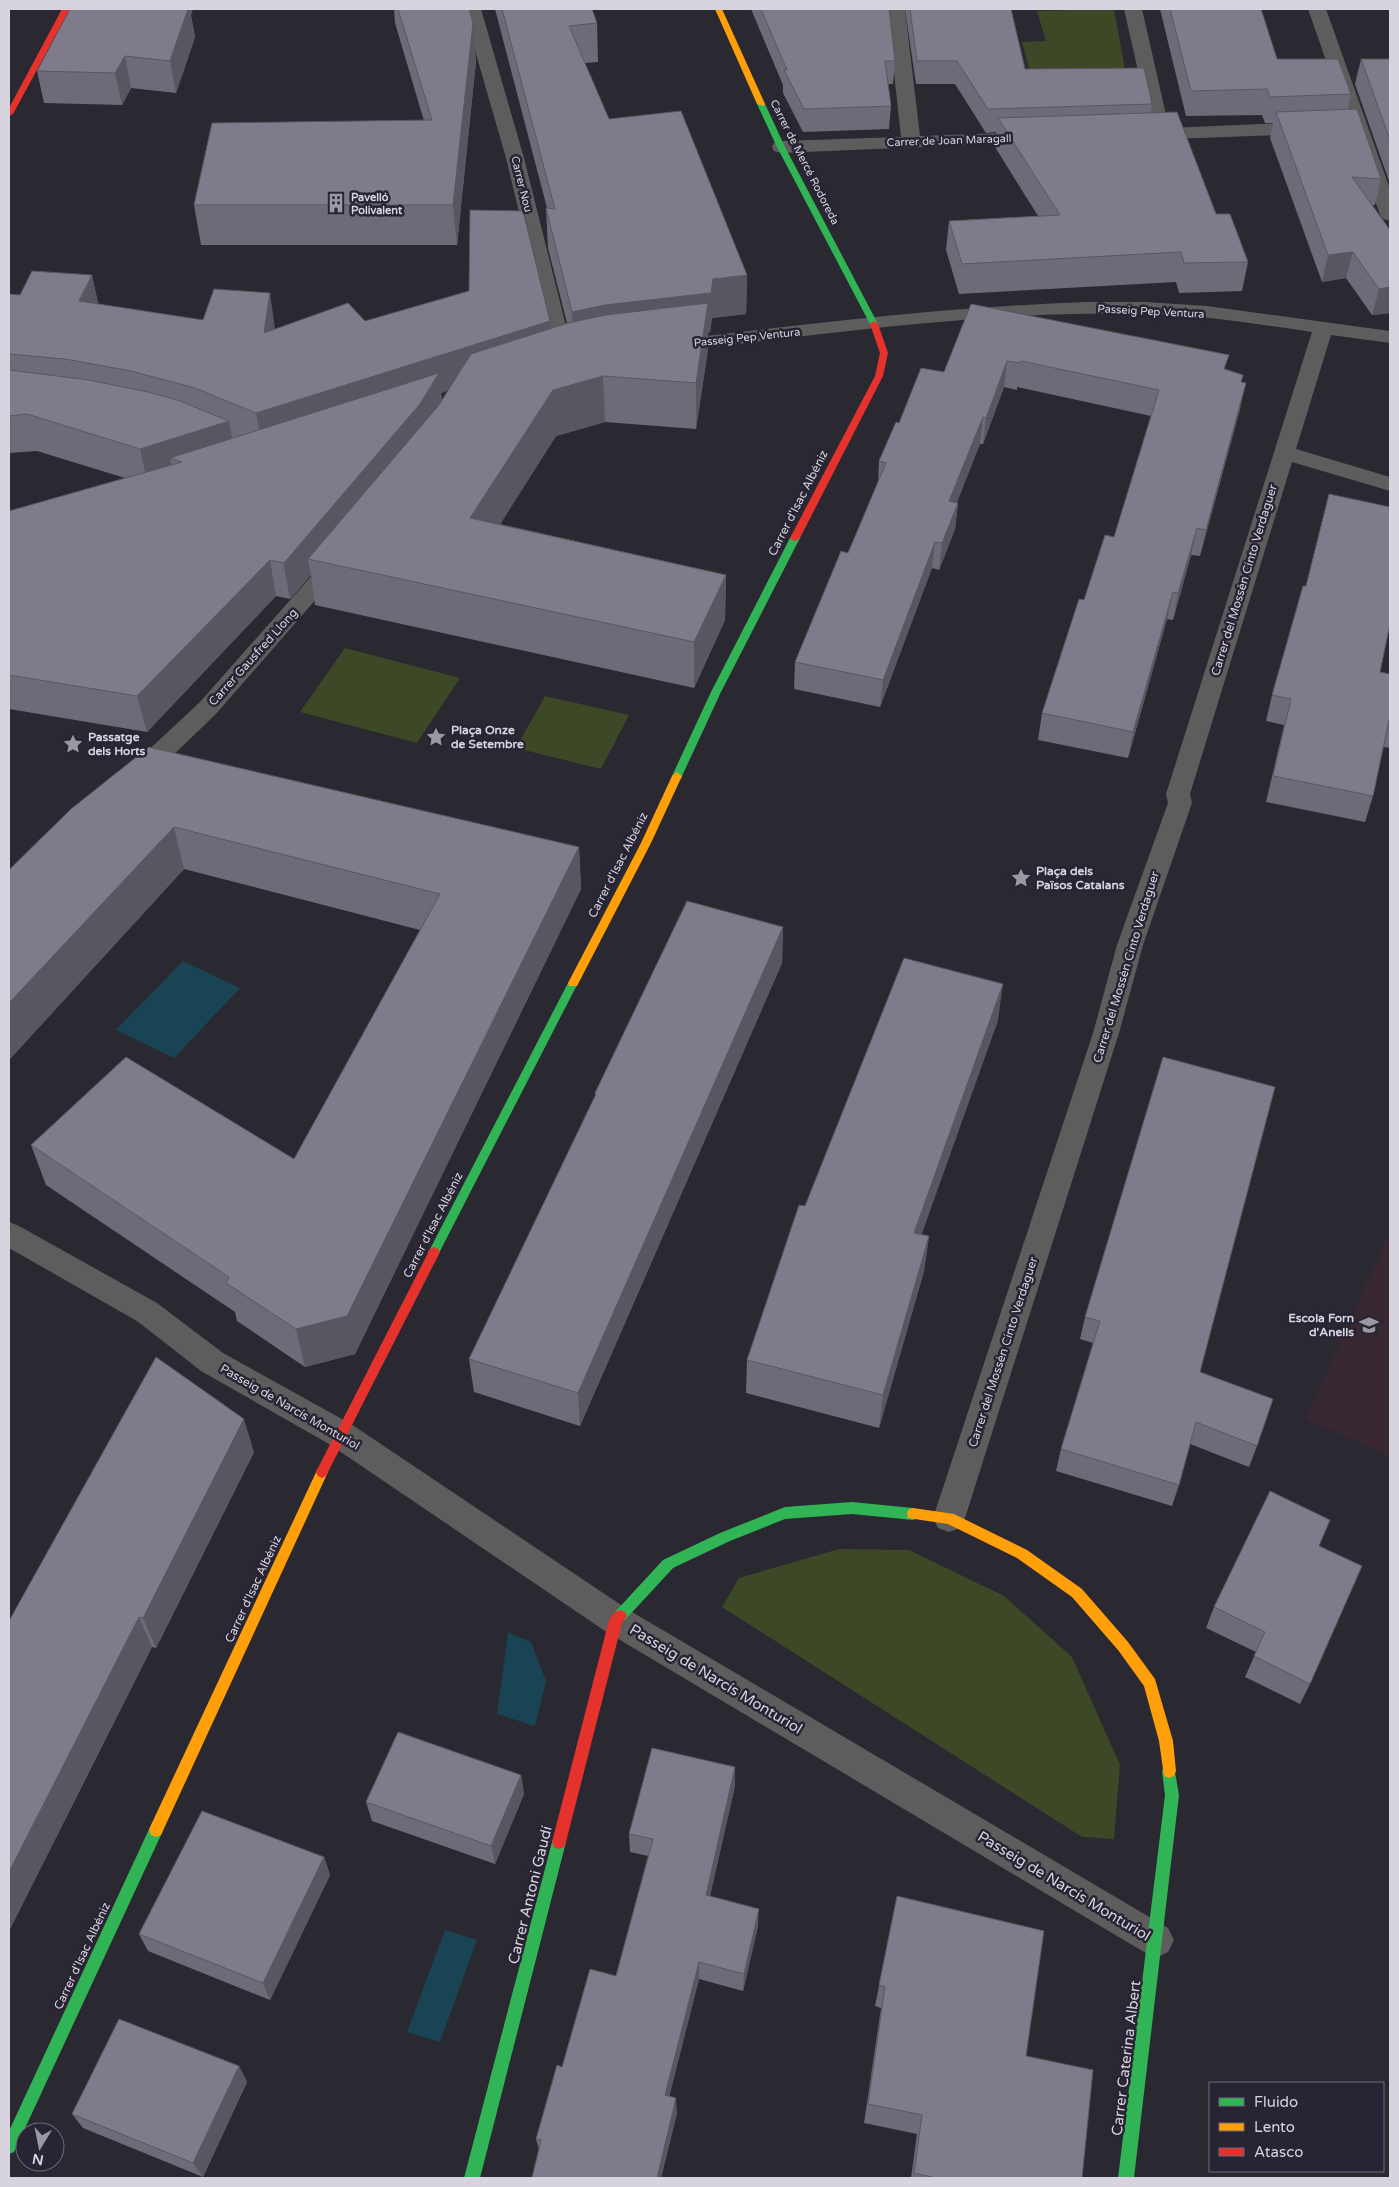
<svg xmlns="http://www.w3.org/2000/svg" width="1399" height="2187" font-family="'Varela Round',sans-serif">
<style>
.education{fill:#372832}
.green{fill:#3d4826}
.water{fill:#194453}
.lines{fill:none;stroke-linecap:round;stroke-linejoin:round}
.street{fill:#5f5c5d;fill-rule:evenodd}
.fast{fill:#30b455;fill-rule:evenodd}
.slow{fill:#ff9f0a;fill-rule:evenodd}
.jam{fill:#e5322d;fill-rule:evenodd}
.wall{fill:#6e6a78;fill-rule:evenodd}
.shaded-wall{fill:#5a5661}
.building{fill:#807b8b;stroke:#5a5661}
.labels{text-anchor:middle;stroke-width:5;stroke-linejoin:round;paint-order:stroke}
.far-street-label{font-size:11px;fill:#d7d4df;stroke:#292434}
.far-poi-label{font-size:11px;font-weight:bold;fill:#d7d4df;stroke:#292434;text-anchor:start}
.street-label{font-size:12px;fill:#d7d4df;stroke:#292434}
.poi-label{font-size:12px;font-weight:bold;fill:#d7d4df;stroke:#292434;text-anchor:start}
.near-street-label{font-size:15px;fill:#d7d4df;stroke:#292434}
</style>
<rect width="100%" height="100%" fill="#2a2830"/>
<path class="education" d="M1390,1231V1457L1306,1419Z"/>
<g class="green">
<path d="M1114,9L1127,80L1033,83L1022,42L1046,41L1037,11Z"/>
<path d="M345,648L460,678L417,743L300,712Z"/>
<path d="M545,696L629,715L601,769L516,748Z"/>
<path d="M839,1549L909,1550L1004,1596L1072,1657L1120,1765L1114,1839L1082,1837L722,1607L739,1578Z"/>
</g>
<g class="water">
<path d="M183,961L240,988L174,1058L116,1030Z"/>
<path d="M508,1632L531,1642L546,1681L535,1726L497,1714Z"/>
<path d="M445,1930L477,1940L440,2042L407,2032Z"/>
</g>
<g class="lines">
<g class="street">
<path d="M463,9H481L524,158L575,362L572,366L565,368L558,366L555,362L506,158Z"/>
<path d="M887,9H905L920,136L1034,132L1041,134L1043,138L1041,142L781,153L774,151L772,147L774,143L781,141L901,137Z"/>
<path d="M1124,9H1142L1169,128L1309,122L1316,124L1318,128L1316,132L1309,134L1147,140L1140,138L1138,134L1140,130L1151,128Z"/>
<path d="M1308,9H1326L1390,189V221L1383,219L1380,215Z"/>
<path d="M1086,302H1146L1207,306L1390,331V343L1331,335L1296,449L1390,477V491L1292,462L1190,794L1192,803L1143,945L1119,1033L965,1518L960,1528L949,1532L938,1528L933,1518L1093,1033L1117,945L1168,803L1166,794L1312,332C1257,324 1202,315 1146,314C987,310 828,334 670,352L663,350L660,346L663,342L670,340C809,324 947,307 1086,302Z"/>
<path d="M337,554L345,556L348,561L345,566L216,714L145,782L136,785L127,782L124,776L127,770L200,702L329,556Z"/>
<path d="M9,1222L19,1226L157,1303L223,1353L351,1424L627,1609L1168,1928L1174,1940L1168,1952L1156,1958L1144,1952L605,1631L329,1444L201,1371L137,1321L9,1248Z"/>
</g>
<g class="fast">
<path d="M758,102L765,104L785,147L878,324L877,326H871L870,324L777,147L757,104Z"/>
<path d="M795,535L800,538L721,692L682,776L681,779H673L672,776L711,692L790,538Z"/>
<path d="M573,979L578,983L438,1255L434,1257L430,1255L428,1252L430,1249L568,983Z"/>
<path d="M852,1502L913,1508L918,1510L919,1514L918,1518L913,1520L852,1514L785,1519L730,1541L673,1568L625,1620L620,1622L615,1620L613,1616L615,1612L663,1560L720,1533L785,1507Z"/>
<path d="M1169,1764L1174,1766L1179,1795L1134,2178H1118L1165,1795L1162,1771L1164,1766Z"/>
<path d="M156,1823L161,1825L163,1830L161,1835L14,2152L9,2154V2131L151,1825Z"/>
<path d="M559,1835L564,1837L566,1842L480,2178H464L552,1842L554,1837Z"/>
</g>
<g class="slow">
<path d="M715,9H722L765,104L764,106L757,104Z"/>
<path d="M677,772L682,776L651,843L577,986H569L568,983L641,843L672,776Z"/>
<path d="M322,1466L326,1468L328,1472L161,1835L156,1837L151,1835L149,1830L151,1825L318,1468Z"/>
<path d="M913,1508L954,1514L1027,1550L1082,1589L1128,1642L1155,1679L1173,1741L1176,1771L1174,1776L1169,1778L1164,1776L1159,1741L1144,1686L1118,1650L1072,1597L1017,1558L948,1524L908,1518L907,1514L908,1510Z"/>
</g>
<g class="jam">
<path d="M62,9H70L13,114L9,116V108Z"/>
<path d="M874,321L878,324L888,353L883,376L800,538L795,541L792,540L790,538L875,376L880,353L870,324Z"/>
<path d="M434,1247L438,1249L440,1252L326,1476L322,1478L318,1476L316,1472L318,1468L430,1249Z"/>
<path d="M620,1610L625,1612L627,1616L622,1623L566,1842L564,1847L559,1849L554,1847L552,1842L609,1620L615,1612Z"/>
</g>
</g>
<g class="wall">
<path d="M394,9H469L476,61L457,245H201L194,205L424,121L395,23Z"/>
<path d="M495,9H592L597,23L598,62L585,63L609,119L747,275L746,314L712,318L710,332L708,333V349L696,429L605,422L556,436L500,524L726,575L725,620L694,688L315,605L311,575L290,599L276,596L147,732L9,709V511L125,478L37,451L9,453V294L20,295L92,275L98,304L203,320L275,329L365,321H550V329L567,323L548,248L546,208H547ZM448,390L442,400L441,393Z"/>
<path d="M751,9H889L895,61L893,84H888L891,106L889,129L803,132L783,93V85Z"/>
<path d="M905,9H1011L1025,69L1152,104L1151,113L1248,262L1242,291L1179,293L1176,282L959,294L946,250L949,221L1038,216L995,147L996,132L986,133L955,84H916Z"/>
<path d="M1160,9H1261L1277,59L1351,94L1348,109L1381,179L1375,205H1372L1390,313L1372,315L1346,278L1322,282L1270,138L1273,123H1265L1262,115L1186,116Z"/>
<path d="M191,16L195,37L176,93L131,88L122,105L44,103L37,71Z"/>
<path d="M1361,59H1390V184L1355,84Z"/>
<path d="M971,304L1226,369L1243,375L1241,382L1240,409L1200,556L1191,555L1173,620L1167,619L1128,758L1038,740L1042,713L1084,600L1114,537L1151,416L1017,387V390L1004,387L983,444H980L956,503H958L955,529L939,570L932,568L880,707L794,689L795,662L848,553L878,483L879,461L899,423L944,372Z"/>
<path d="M1380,672L1390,674V748L1383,747L1373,796L1365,822L1266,802L1284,725L1266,721L1272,695Z"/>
<path d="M71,809L579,847L581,889L355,1354L305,1367L237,1321L235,1312L46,1185L31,1145L294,1159L420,930L184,869L9,1060V870Z"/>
<path d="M783,927L782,963L580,1426L474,1392L469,1359L595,1097V1093Z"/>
<path d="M998,1020L921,1235L929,1236L924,1271L879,1428L746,1393L747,1360L805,1206Z"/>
<path d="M1163,1057L1200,1372L1257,1446L1249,1467L1190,1444L1179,1485L1172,1506L1056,1471L1061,1449L1093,1343L1080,1339L1085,1317Z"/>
<path d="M254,1452L156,1648L152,1647L9,1931V1621Z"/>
<path d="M1319,1546L1310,1684L1300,1704L1245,1677L1256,1652L1206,1628L1214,1607Z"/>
<path d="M735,1767V1786L710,1896L758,1926L743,1991L699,1979L669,2096L677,2113L661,2178H532L539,2150L536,2139L562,2067L616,1976L648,1856L630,1852L629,1834Z"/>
<path d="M521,1775L524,1794L495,1864L372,1821L366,1802Z"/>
<path d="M324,1857L330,1875L270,2000L148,1951L139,1934Z"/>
<path d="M897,1896L1026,2056L1082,2178H911L917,2134L864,2123L881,2008L875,2006Z"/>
<path d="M239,2066L247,2082L203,2177L83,2128L72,2114Z"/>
</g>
<g class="shaded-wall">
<path d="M181,9H193L191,16L195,37L176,93L170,61Z"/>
<path d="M473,23L476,61L457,245L453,205Z"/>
<path d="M125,56L131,88L122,105L115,73Z"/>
<path d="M1353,252L1346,278L1322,282L1328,255Z"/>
<path d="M92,275L100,312L79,301Z"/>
<path d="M747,275L746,314L712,318L710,332L708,333V349L696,429V383L574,352L572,312L713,279Z"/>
<path d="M1390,287V313L1372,315L1379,289Z"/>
<path d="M270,293L275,329L264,333Z"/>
<path d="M550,321L552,358L441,393L443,409L308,559L311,575L290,599L256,413Z"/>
<path d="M1007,361L1004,387L983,444L986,418Z"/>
<path d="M603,376L605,422L556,436L475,564L470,518L553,390Z"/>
<path d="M1246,383L1240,409L1200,556L1206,530Z"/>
<path d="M983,417L980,444L947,528L949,501Z"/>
<path d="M229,421L236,458H170L174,477L148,485L140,449Z"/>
<path d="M958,503L955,529L939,570L942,543Z"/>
<path d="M1197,528L1191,555L1173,620L1178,593Z"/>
<path d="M935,542L932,568L880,707L883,680Z"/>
<path d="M270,560L276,596L147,732L137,696Z"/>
<path d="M726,575L725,620L694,688V642Z"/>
<path d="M1173,592L1167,619L1128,758L1133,732Z"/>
<path d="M174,827L184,869L9,1060V1003Z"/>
<path d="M579,847L581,889L355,1354L305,1367L296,1329Z"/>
<path d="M783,927L782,963L580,1426L578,1393Z"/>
<path d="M1003,984L998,1020L910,1267L914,1233Z"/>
<path d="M929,1236L924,1271L879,1428L883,1395Z"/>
<path d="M244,1419L254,1452L156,1648L143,1618Z"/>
<path d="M139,1617L152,1647L9,1931V1872Z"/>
<path d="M735,1767V1786L706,1913V1895Z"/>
<path d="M521,1775L524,1794L495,1864L491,1846Z"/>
<path d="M324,1857L330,1875L270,2000L263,1983Z"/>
<path d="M759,1909L758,1926L743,1991L744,1974Z"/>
<path d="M699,1962V1979L666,2110L665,2095Z"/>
<path d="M239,2066L247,2082L203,2177L193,2163Z"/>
<path d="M676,2098L677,2113L661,2178H657Z"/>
</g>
<g class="building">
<path d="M70,9H188L170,61L125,56L115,73L37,71Z"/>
<path d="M398,9H469L473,23L453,205H194L212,123L432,120Z"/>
<path d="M502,9H592L597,23L569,26L609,119L681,111L747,275L713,279L711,293L605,305L572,312L546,208L555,209Z"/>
<path d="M761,9H889L895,61H885L891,106L804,109L784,70H787Z"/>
<path d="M910,9H1011L1025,69L1144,68L1152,104L988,109L957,61H917Z"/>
<path d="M1170,9H1261L1277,59H1338L1351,94L1270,97L1267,89L1191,91Z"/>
<path d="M1361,59H1390V140Z"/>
<path d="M1357,109L1381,179L1352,177L1390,230V287L1379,289L1353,252L1328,255L1276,112Z"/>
<path d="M1177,112L1216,214H1230L1248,262L1184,263L1181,252L962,264L949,221L1060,215L998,118Z"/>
<path d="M470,210L523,211L550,321L256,413L195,388L131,371L65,359L9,354V294L20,295L32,271L92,275L79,301L203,320L214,289L270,293L264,333L348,303L365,321L469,291Z"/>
<path d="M708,303L696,383L603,376L553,390L470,518L726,575L694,642L308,559L439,405L471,354L568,323L606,315Z"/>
<path d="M971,304L1229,355L1224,369L1243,375L1241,382L1246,383L1206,530L1197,528L1178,593L1173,592L1133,732L1042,713L1079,599L1084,600L1105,535L1114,537L1159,390L1021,361L1020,363L1007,361L986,418L983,417L949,501L958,503L942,543L935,542L883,680L795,662L841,551L848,553L886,463L879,461L896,422L899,423L921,368L944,372Z"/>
<path d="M9,370L89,380L148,392L177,400L229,421L140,449L27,414L9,416Z"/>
<path d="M439,373L420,404L284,563L270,560L137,696L9,675V511L182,462L170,458Z"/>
<path d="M1329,494L1390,507V624L1380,672L1390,674V720H1389L1373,796L1273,776L1291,699L1272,695L1303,586H1306Z"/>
<path d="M149,747L579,847L347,1316L296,1329L226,1283L229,1277L31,1145L126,1057L294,1159L440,894L174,827L9,1003V870L71,809Z"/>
<path d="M687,901L783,927L578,1393L469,1359L596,1094L595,1093Z"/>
<path d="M904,958L1003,984L914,1233L929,1236L883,1395L747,1360L799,1205L805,1206Z"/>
<path d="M1163,1057L1275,1087L1200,1372L1273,1399L1257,1446L1196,1422L1179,1485L1061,1449L1100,1321L1085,1317Z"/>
<path d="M156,1357L244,1419L143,1618L139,1617L9,1872V1621Z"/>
<path d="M1270,1491L1330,1520L1319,1546L1362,1566L1310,1684L1254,1656L1265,1632L1214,1607Z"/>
<path d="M398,1732L521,1775L491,1846L366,1802Z"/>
<path d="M652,1748L735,1767L706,1895L759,1909L744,1974L699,1962L665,2095L676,2098L657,2178H532L541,2140L536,2139L557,2065L562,2067L590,1969L616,1976L653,1839L629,1834Z"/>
<path d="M202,1811L324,1857L263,1983L139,1934Z"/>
<path d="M897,1896L1044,1931L1026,2056L1093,2070L1082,2178H936L914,2173L922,2115L868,2104L885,1987L879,1985Z"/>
<path d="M119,2019L239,2066L193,2163L72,2114Z"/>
</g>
<defs>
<symbol id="building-bare" viewBox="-9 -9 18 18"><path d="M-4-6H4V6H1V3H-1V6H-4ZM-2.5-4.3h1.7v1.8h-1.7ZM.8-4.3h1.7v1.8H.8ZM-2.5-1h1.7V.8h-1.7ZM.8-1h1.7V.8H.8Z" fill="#9a98a2" stroke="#292434" stroke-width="2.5" paint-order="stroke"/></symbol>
<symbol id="sight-bare" viewBox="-9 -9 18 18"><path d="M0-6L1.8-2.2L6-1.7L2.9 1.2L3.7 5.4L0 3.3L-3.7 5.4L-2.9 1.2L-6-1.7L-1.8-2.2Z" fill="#9a98a2" stroke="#292434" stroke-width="2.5" paint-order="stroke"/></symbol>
<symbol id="school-bare" viewBox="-9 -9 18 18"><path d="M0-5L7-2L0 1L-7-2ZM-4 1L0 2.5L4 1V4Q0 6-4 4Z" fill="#9a98a2" stroke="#292434" stroke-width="2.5" paint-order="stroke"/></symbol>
</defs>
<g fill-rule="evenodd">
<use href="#building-bare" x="322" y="189" width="28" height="28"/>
<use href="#sight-bare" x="422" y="723" width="28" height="28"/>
<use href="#sight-bare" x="59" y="730" width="28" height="28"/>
<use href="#sight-bare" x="1007" y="864" width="28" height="28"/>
<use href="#school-bare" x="1355" y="1311" width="28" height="28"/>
</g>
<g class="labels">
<g class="far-street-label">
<text transform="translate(949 140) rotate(-2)" y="4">Carrer de Joan Maragall</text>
<text transform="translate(805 162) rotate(63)" y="4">Carrer de Mercé Rodoreda</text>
<text transform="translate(522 184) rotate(76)" y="4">Carrer Nou</text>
<text transform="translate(1151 311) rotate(3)" y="4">Passeig Pep Ventura</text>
<text transform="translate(747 337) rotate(-6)" y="4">Passeig Pep Ventura</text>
</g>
<g class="far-poi-label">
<text x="351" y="201">Pavelló<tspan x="351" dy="13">Polivalent</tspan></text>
</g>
<g class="street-label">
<text transform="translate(798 503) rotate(-63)" y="4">Carrer d'Isac Albéniz</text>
<text transform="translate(1244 580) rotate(-73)" y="4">Carrer del Mossèn Cinto Verdaguer</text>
<text transform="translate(253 657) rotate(-48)" y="4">Carrer Gausfred Llong</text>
<text transform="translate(618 865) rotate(-63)" y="4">Carrer d'Isac Albéniz</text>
<text transform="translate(1126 967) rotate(-73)" y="4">Carrer del Mossèn Cinto Verdaguer</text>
<text transform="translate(433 1225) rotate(-63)" y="4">Carrer d'Isac Albéniz</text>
<text transform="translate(1003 1352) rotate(-72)" y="4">Carrer del Mossèn Cinto Verdaguer</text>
<text transform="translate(290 1407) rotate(30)" y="4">Passeig de Narcís Monturiol</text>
<text transform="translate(253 1589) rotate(-65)" y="4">Carrer d'Isac Albéniz</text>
<text transform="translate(82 1956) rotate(-65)" y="4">Carrer d'Isac Albéniz</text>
</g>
<g class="poi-label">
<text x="451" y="734">Plaça Onze<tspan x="451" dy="14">de Setembre</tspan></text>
<text x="88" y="741">Passatge<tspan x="88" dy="14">dels Horts</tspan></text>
<text x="1036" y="875">Plaça dels<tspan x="1036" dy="14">Països Catalans</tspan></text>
<text x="1354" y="1322" text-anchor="end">Escola Forn<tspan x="1354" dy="14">d'Anells</tspan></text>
</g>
<g class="near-street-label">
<text transform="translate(716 1679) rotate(31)" y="5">Passeig de Narcís Monturiol</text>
<text transform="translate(1064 1886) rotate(31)" y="5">Passeig de Narcís Monturiol</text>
<text transform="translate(530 1895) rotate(-76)" y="5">Carrer Antoni Gaudí</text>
<text transform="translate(1126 2058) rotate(-83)" y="5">Carrer Caterina Albert</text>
</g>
</g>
<rect width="1399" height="2187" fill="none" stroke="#d7d4df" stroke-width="20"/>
<rect x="1209" y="2082" width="175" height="90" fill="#292434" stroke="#6f6a78"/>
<rect x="1219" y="2098" width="25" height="8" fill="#30b455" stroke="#6f6a78"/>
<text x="1254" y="2107" font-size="15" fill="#d7d4df">Fluido</text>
<rect x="1219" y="2123" width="25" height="8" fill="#ff9f0a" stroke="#6f6a78"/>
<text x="1254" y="2132" font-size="15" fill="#d7d4df">Lento</text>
<rect x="1219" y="2148" width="25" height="8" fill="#e5322d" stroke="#6f6a78"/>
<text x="1254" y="2157" font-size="15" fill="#d7d4df">Atasco</text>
<g transform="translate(40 2147) rotate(190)"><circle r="24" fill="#292434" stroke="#6f6a78"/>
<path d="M0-4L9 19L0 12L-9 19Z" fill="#9a98a2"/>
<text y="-8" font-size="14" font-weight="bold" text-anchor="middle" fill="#d7d4df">N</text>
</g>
</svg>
